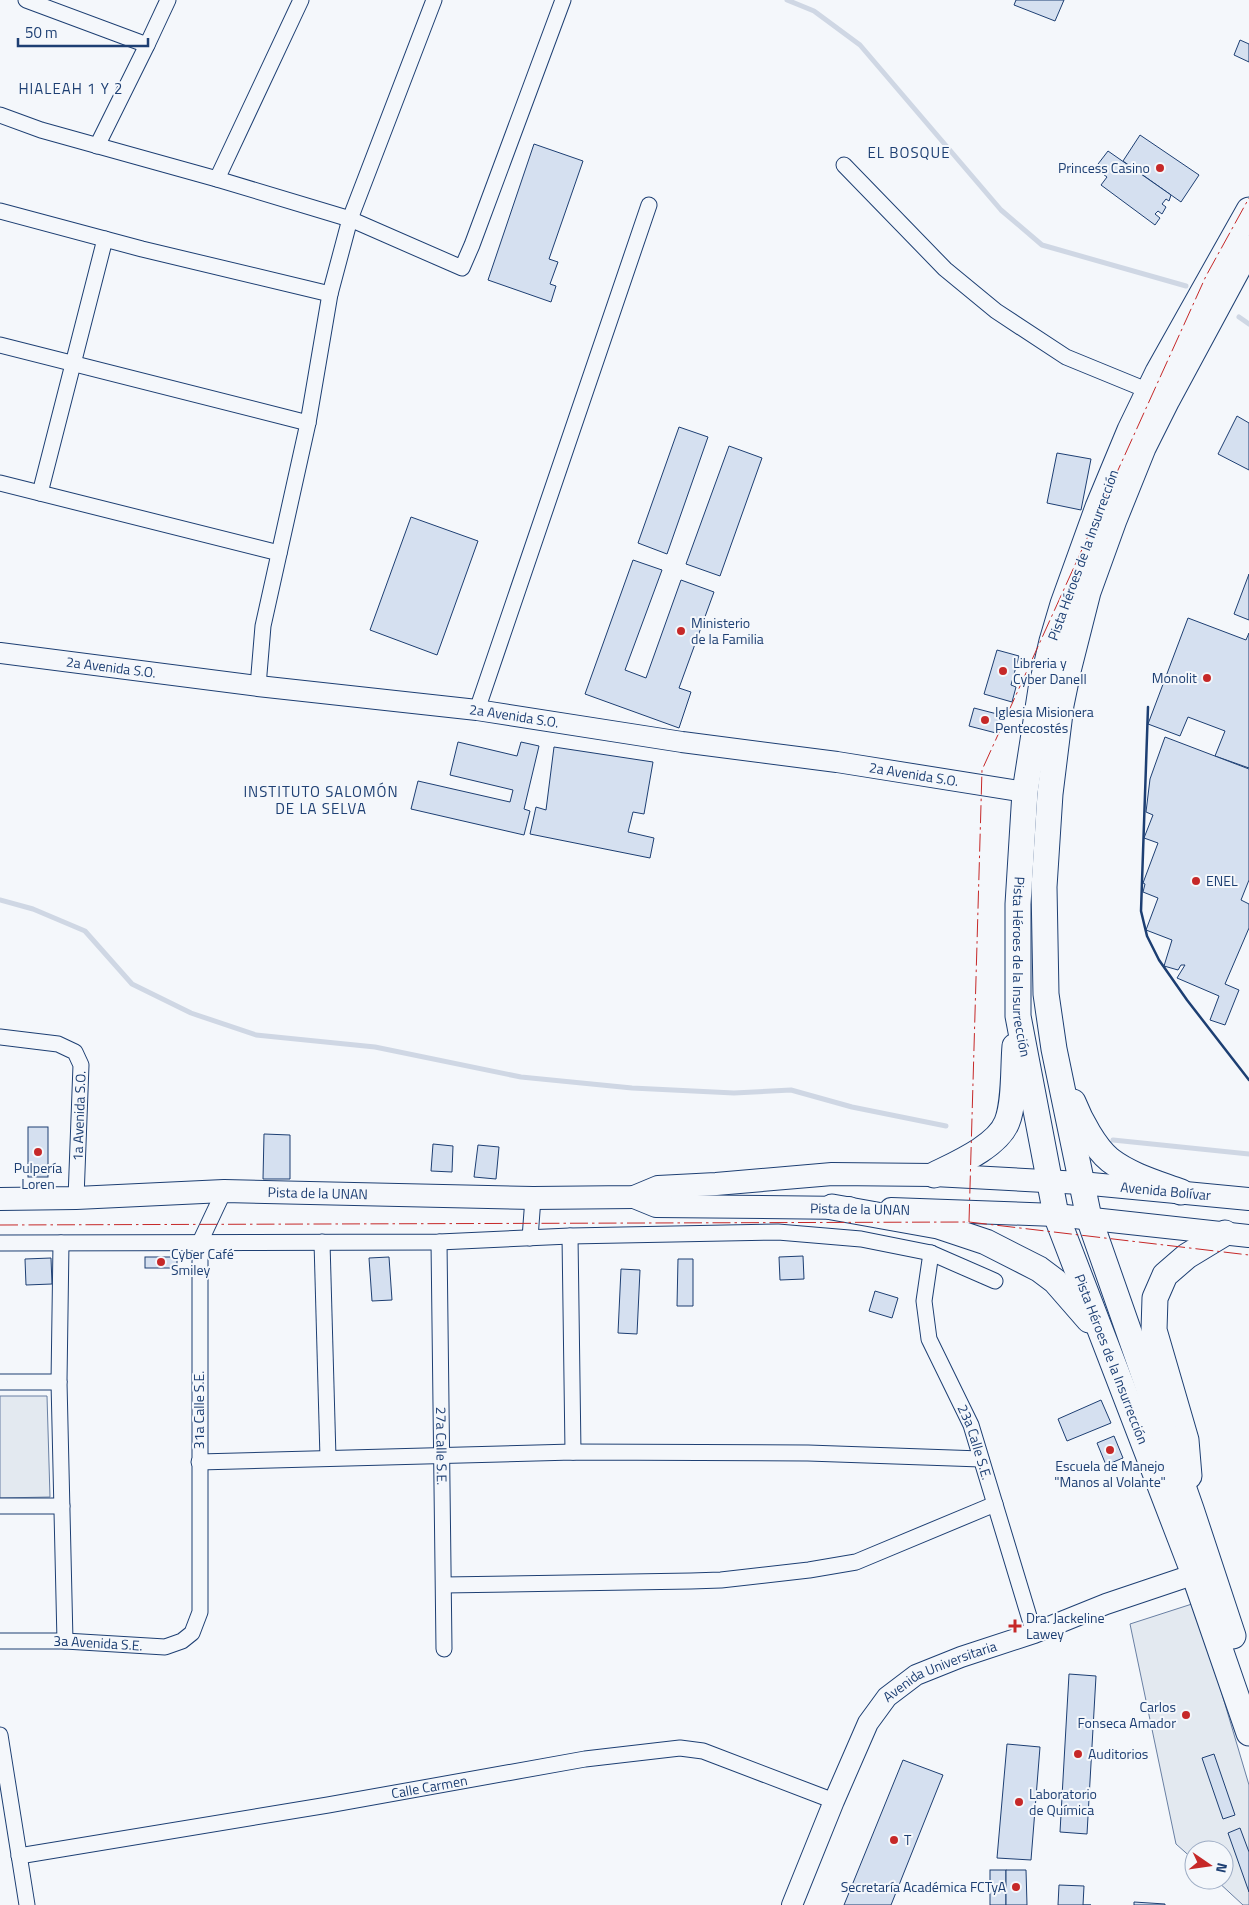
<svg xmlns="http://www.w3.org/2000/svg" width="1249" height="1905" font-family="'Titillium Web',sans-serif">
<style>
.green{fill:#e3e9f0;stroke:#687fa3}
.lines{fill:none;stroke-linecap:round;stroke-linejoin:round}
.stream{stroke:#cfd7e4;stroke-width:5}
.building{fill:#d5e0f0;stroke:#1d3f73}
.minor-casing{stroke:#1d3f73;stroke-width:17}
.tertiary-casing{stroke:#1d3f73;stroke-width:22}
.secondary-casing{stroke:#1d3f73;stroke-width:24}
.primary-casing{stroke:#1d3f73;stroke-width:27}
.minor{stroke:#f4f7fb;stroke-width:15}
.tertiary{stroke:#f4f7fb;stroke-width:20}
.secondary{stroke:#f4f7fb;stroke-width:22}
.primary{stroke:#f4f7fb;stroke-width:25}
.wall{stroke:#1d3f73;stroke-width:2.5}
.power{stroke:#c62828;stroke-width:1;stroke-dasharray:18 4 2.5 4;stroke-linecap:butt}
.poi-dot{fill:#c62828;stroke:#f4f7fb;stroke-width:2}
.labels{text-anchor:middle;stroke-width:4;stroke-linejoin:round;paint-order:stroke}
.poi-label{font-size:14px;fill:#1d3f73;stroke:#f4f7fb;text-anchor:start}
.street-label{font-size:14px;fill:#1d3f73;stroke:#f4f7fb}
.neighbourhood-label{font-size:15px;letter-spacing:1px;fill:#1d3f73;stroke:#f4f7fb}
</style>
<rect width="100%" height="100%" fill="#f4f7fb"/>
<g class="green">
<path d="M0,1396H47L50,1497L0,1498Z"/>
<path d="M1195,1603L1249,1785V1905H1243L1216,1880H1224V1850H1194V1860L1176,1844L1130,1624Z"/>
</g>
<g class="lines">
<g class="stream">
<path d="M787,0L814,11L860,45L1001,210L1042,245L1186,286"/>
<path d="M1239,317L1249,324"/>
<path d="M0,900L33,909L85,931L132,984L191,1013L256,1035L375,1047L521,1077L632,1088L734,1093L791,1090L852,1107L946,1126"/>
<path d="M1113,1140L1249,1154"/>
</g>
</g>
<g class="building">
<path d="M1016,0H1064L1055,21L1014,5Z"/>
<path d="M1240,40L1249,44V62L1234,55Z"/>
<path d="M1140,135L1199,175L1181,202L1123,161Z"/>
<path d="M534,144L583,161L549,259L558,262L550,284L556,286L551,302L488,280Z"/>
<path d="M1108,151L1171,195L1169,201L1166,199L1162,204L1166,207L1162,214L1158,211L1155,214L1160,218L1155,225L1101,185L1107,177L1095,168Z"/>
<path d="M1237,416L1249,423V470L1218,454Z"/>
<path d="M679,427L708,437L667,554L638,543Z"/>
<path d="M729,446L762,458L720,576L686,564Z"/>
<path d="M1057,453L1091,459L1081,510L1047,503Z"/>
<path d="M411,517L478,541L437,655L370,630Z"/>
<path d="M633,560L662,570L625,670L646,678L681,580L714,592L679,688L691,692L679,728L585,694Z"/>
<path d="M1249,574V620L1234,614Z"/>
<path d="M1188,618L1246,640L1249,633V768L1215,756L1225,731L1188,717L1180,736L1148,724Z"/>
<path d="M997,650L1019,656L1011,685L1016,687L1012,702L984,694Z"/>
<path d="M974,708L1001,715L996,733L969,726Z"/>
<path d="M1165,737L1249,769V880L1241,900L1249,904V928L1225,984L1239,990L1225,1025L1210,1020L1219,996L1177,978L1185,965H1181L1178,970L1164,966L1172,940L1146,930L1158,898L1143,892L1145,884L1143,883L1158,843L1144,838L1153,815L1146,812L1150,779Z"/>
<path d="M458,742L517,756L521,742L539,746L524,809L530,811L524,835L411,809L418,781L510,802L513,790L450,775Z"/>
<path d="M554,747L653,762L644,814L633,812L628,832L654,838L650,858L530,834L536,807L546,810Z"/>
<rect x="28" y="1127" width="20" height="50"/>
<path d="M264,1134L290,1135V1179H263Z"/>
<path d="M433,1144L453,1146L452,1172L431,1171Z"/>
<path d="M478,1145L499,1147L496,1179L474,1177Z"/>
<path d="M803,1256L804,1279L780,1280L779,1257Z"/>
<rect x="145" y="1257" width="32" height="11"/>
<path d="M389,1257L392,1300L372,1301L369,1258Z"/>
<path d="M51,1258L52,1284L26,1285L25,1259Z"/>
<path d="M678,1259H693V1306H677Z"/>
<path d="M621,1269L640,1270L637,1334L618,1333Z"/>
<path d="M875,1291L898,1298L892,1318L869,1311Z"/>
<path d="M1101,1400L1111,1423L1067,1441L1058,1419Z"/>
<path d="M1114,1436L1123,1458L1106,1465L1097,1443Z"/>
<path d="M1069,1674L1096,1676L1087,1834L1060,1832Z"/>
<path d="M1007,1744L1040,1747L1031,1860L997,1858Z"/>
<path d="M1214,1754L1235,1815L1223,1819L1202,1758Z"/>
<path d="M903,1760L943,1775L891,1905H844Z"/>
<path d="M1240,1828L1249,1852V1892L1228,1833Z"/>
<rect x="990" y="1870" width="16" height="35"/>
<path d="M1006,1870H1026L1027,1905H1006Z"/>
<path d="M1059,1885L1084,1886L1083,1905H1091H1058Z"/>
<path d="M1134,1902L1165,1904V1905H1134Z"/>
</g>
<g class="lines">
<defs>
<g id="minor">
<path d="M26,0L147,45"/>
<path d="M0,115L41,130L217,179L350,219L462,268L472,245L563,0"/>
<path d="M97,146L147,45L168,0"/>
<path d="M844,165L945,269L996,311L1066,357L1149,391"/>
<path d="M217,179L301,0"/>
<path d="M0,211L142,249L330,294"/>
<path d="M0,345L308,423"/>
<path d="M0,483L279,553"/>
<path d="M40,493L105,239"/>
<path d="M258,686L263,626L308,423L330,294L350,219L434,0"/>
<path d="M477,710L649,205"/>
<path d="M0,1037L58,1044L75,1052L81,1065L76,1198"/>
<path d="M570,1236L573,1452"/>
<path d="M530,1238L533,1198"/>
<path d="M322,1242L328,1458"/>
<path id="s1" d="M439,1242L444,1649"/>
<path d="M0,1243L439,1242L570,1236L778,1232L861,1239L931,1253L995,1281"/>
<path d="M61,1243L59,1382L65,1641"/>
<path id="s2" d="M931,1253L924,1301L929,1339L971,1425L1034,1633"/>
<path d="M0,1382H59"/>
<path d="M199,1462L573,1452L808,1453L981,1459"/>
<path d="M0,1506H62"/>
<path d="M444,1585L691,1581L721,1580L809,1570L856,1562L995,1504"/>
<path id="s3" d="M0,1641H65L165,1647L182,1641L192,1633L200,1612V1242L224,1191"/>
<path d="M0,1735L27,1905"/>
<path id="s4" d="M19,1856L328,1805L585,1759L680,1748L703,1751L834,1801"/>
</g>
<g id="tertiary">
<path id="s5" d="M0,653L258,686L477,710L682,742L837,762L1025,792"/>
<path id="s6" d="M792,1905L834,1801L868,1723L887,1697L916,1675L961,1657L1034,1633L1106,1604L1207,1570"/>
</g>
<g id="secondary">
<path d="M634,1197L656,1206L849,1208"/>
<path id="s7" d="M0,1199L76,1198L224,1191L533,1198L634,1197L658,1187L716,1184L832,1174L934,1175L1081,1183L1249,1199"/>
<path d="M891,1209L1056,1215L1249,1236"/>
</g>
<g id="primary">
<path id="s8" d="M1249,210L1158,372L1130,430L1098,507L1063,604L1052,641L1041,689L1025,792L1018,904V1016L1056,1215L1194,1574L1249,1733"/>
<path d="M1073,1102C1080,1120 1095,1148 1110,1160C1131,1176 1157,1183 1181,1192"/>
<path d="M934,1175C956,1164 998,1146 1007,1122C1015,1102 1013,1068 1015,1046"/>
<path d="M832,1207L938,1226L986,1242L1039,1269L1055,1281L1089,1320"/>
<path d="M1189,1476L1186,1440L1154,1330L1155,1298L1165,1275L1187,1256L1225,1233"/>
<path d="M1233,1636L1191,1509L1089,1218L1054,1049L1046,994L1044,887L1050,794L1061,705L1068,671L1088,592L1114,520L1143,448L1167,400L1249,248"/>
</g>
</defs>
<use href="#minor" class="minor-casing"/>
<use href="#tertiary" class="tertiary-casing"/>
<use href="#secondary" class="secondary-casing"/>
<use href="#primary" class="primary-casing"/>
<use href="#minor" class="minor"/>
<use href="#tertiary" class="tertiary"/>
<use href="#secondary" class="secondary"/>
<use href="#primary" class="primary"/>
<path class="wall" d="M1148,707L1141,911L1147,936L1159,960L1187,1000L1249,1080"/>
<g class="power">
<path d="M969,1222L982,770L1206,276L1249,198"/>
<path d="M0,1225L969,1222L1249,1255"/>
</g>
</g>
<g class="poi-dot">
<circle cx="1160" cy="168" r="5"/>
<circle cx="681" cy="631" r="5"/>
<circle cx="1003" cy="671" r="5"/>
<circle cx="1207" cy="678" r="5"/>
<circle cx="985" cy="720" r="5"/>
<circle cx="1196" cy="881" r="5"/>
<circle cx="38" cy="1152" r="5"/>
<circle cx="161" cy="1262" r="5"/>
<circle cx="1110" cy="1450" r="5"/>
<path d="M1012.5 1618.5h5v5h5v5h-5v5h-5v-5h-5v-5h5z"/>
<circle cx="1186" cy="1715" r="5"/>
<circle cx="1078" cy="1754" r="5"/>
<circle cx="1019" cy="1802" r="5"/>
<circle cx="894" cy="1840" r="5"/>
<circle cx="1016" cy="1887" r="5"/>
</g>
<g class="labels">
<g class="poi-label">
<text x="1150" y="173" text-anchor="end">Princess Casino</text>
<text x="691" y="628">Ministerio<tspan x="691" dy="16">de la Familia</tspan></text>
<text x="1013" y="668">Libreria y<tspan x="1013" dy="16">Cyber Danell</tspan></text>
<text x="1197" y="683" text-anchor="end">Monolit</text>
<text x="995" y="717">Iglesia Misionera<tspan x="995" dy="16">Pentecostés</tspan></text>
<text x="1206" y="886">ENEL</text>
<text x="38" y="1173" text-anchor="middle">Pulpería<tspan x="38" dy="16">Loren</tspan></text>
<text x="171" y="1259">Cyber Café<tspan x="171" dy="16">Smiley</tspan></text>
<text x="1110" y="1471" text-anchor="middle">Escuela de Manejo<tspan x="1110" dy="16">"Manos al Volante"</tspan></text>
<text x="1026" y="1623">Dra. Jackeline<tspan x="1026" dy="16">Lawey</tspan></text>
<text x="1176" y="1712" text-anchor="end">Carlos<tspan x="1176" dy="16">Fonseca Amador</tspan></text>
<text x="1088" y="1759">Auditorios</text>
<text x="1029" y="1799">Laboratorio<tspan x="1029" dy="16">de Química</tspan></text>
<text x="904" y="1845">T</text>
<text x="1006" y="1892" text-anchor="end">Secretaría Académica FCTyA</text>
</g>
<g class="street-label">
<text transform="translate(1083 555) rotate(-70)" y="5">Pista Héroes de la Insurrección</text>
<text dy="5" stroke="none"><textPath href="#s5" startOffset="112">2a Avenida S.O.</textPath></text>
<text dy="5" stroke="none"><textPath href="#s5" startOffset="518">2a Avenida S.O.</textPath></text>
<text dy="5" stroke="none"><textPath href="#s5" startOffset="922">2a Avenida S.O.</textPath></text>
<text dy="5" stroke="none"><textPath href="#s8" startOffset="804">Pista Héroes de la Insurrección</textPath></text>
<text transform="translate(79 1116) rotate(-88)" y="5">1a Avenida S.O.</text>
<text dy="5" stroke="none"><textPath href="#s7" startOffset="1169">Avenida Bolívar</textPath></text>
<text dy="5" stroke="none"><textPath href="#s7" startOffset="318">Pista de la UNAN</textPath></text>
<text transform="translate(860 1209) rotate(1)" y="5">Pista de la UNAN</text>
<text dy="5" stroke="none"><textPath href="#s8" startOffset="1210">Pista Héroes de la Insurrección</textPath></text>
<text transform="translate(199 1410) rotate(-90)" y="5">31a Calle S.E.</text>
<text dy="5" stroke="none"><textPath href="#s2" startOffset="200">23a Calle S.E.</textPath></text>
<text dy="5" stroke="none"><textPath href="#s1" startOffset="204">27a Calle S.E.</textPath></text>
<text dy="5" stroke="none"><textPath href="#s3" startOffset="98">3a Avenida S.E.</textPath></text>
<text dy="5" stroke="none"><textPath href="#s6" startOffset="289">Avenida Universitaria</textPath></text>
<text dy="5" stroke="none"><textPath href="#s4" startOffset="416">Calle Carmen</textPath></text>
</g>
<g class="neighbourhood-label">
<text x="71" y="94">HIALEAH 1 Y 2</text>
<text x="909" y="158">EL BOSQUE</text>
<text x="321" y="797">INSTITUTO SALOMÓN<tspan x="321" dy="17">DE LA SELVA</tspan></text>
</g>
</g>
<g transform="translate(1209 1865) rotate(103)"><circle r="24" fill="#f4f7fb" stroke="#9eadc5"/>
<path d="M0-4L9 19L0 12L-9 19Z" fill="#c62828"/>
<text y="-8" font-size="14" font-weight="bold" text-anchor="middle" fill="#1d3f73">N</text>
</g>
<path d="M18 38v8h130v-8" fill="none" stroke="#1d3f73" stroke-width="2.5"/>
<text x="25" y="38" font-size="15" fill="#1d3f73" stroke="#f4f7fb" stroke-width="4" paint-order="stroke">50 m</text>
</svg>
